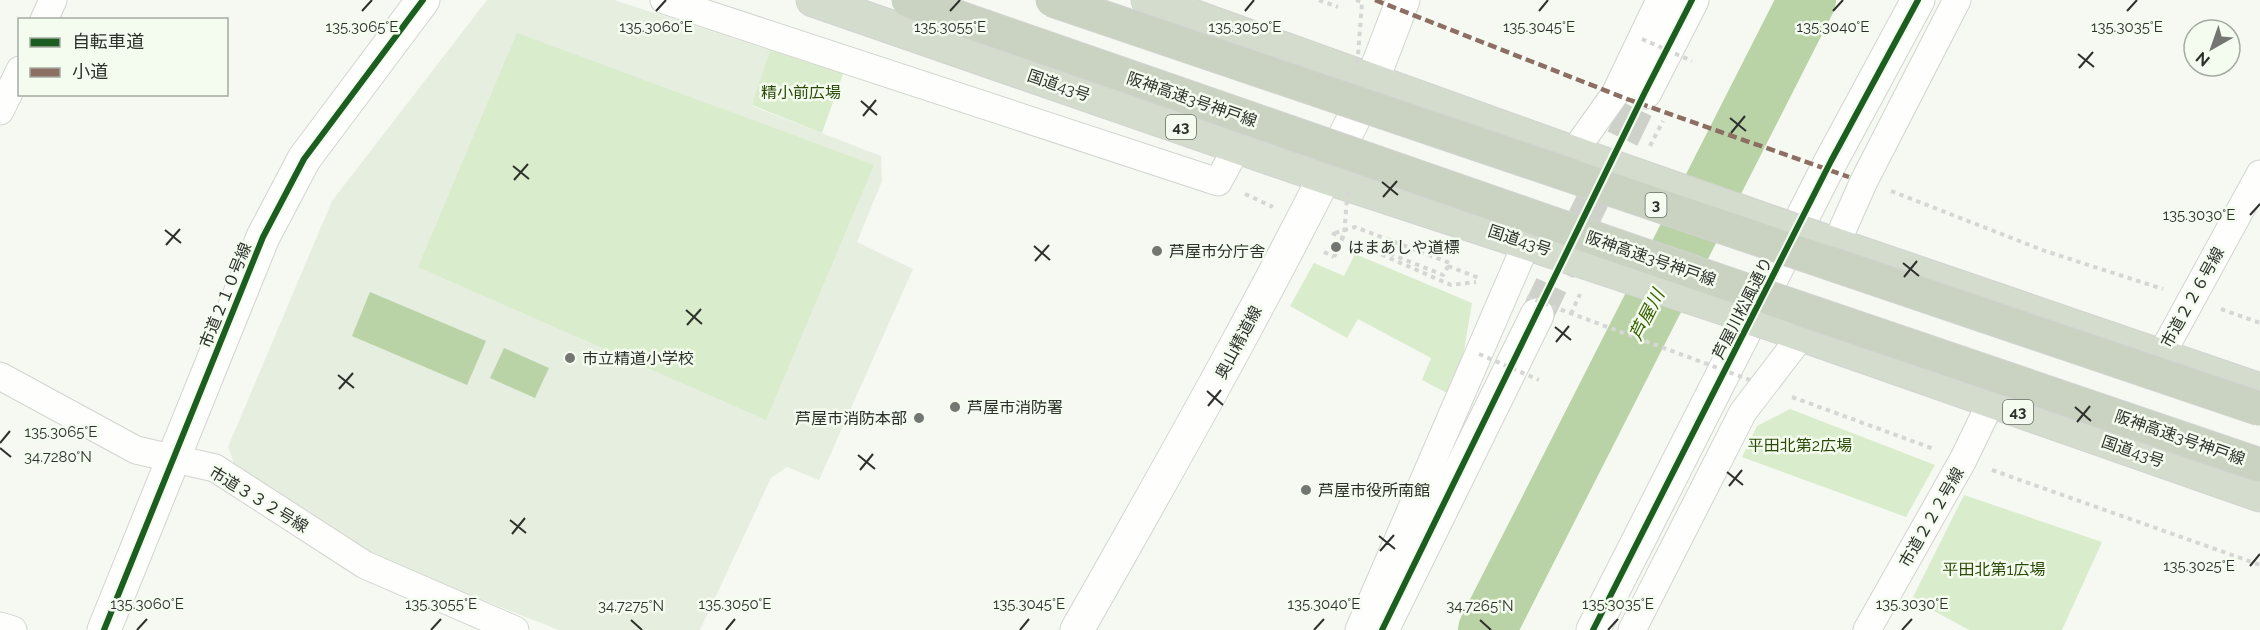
<svg xmlns="http://www.w3.org/2000/svg" width="2260" height="630" font-family="Raleway,'Noto Sans JP',sans-serif">
<style>
.built{fill:#e6eee0}
.green{fill:#d9eccb}
.water{fill:#b9d3a6}
.lines{fill:none;stroke-linecap:round;stroke-linejoin:round}
.river{stroke:#b9d3a6;stroke-width:58}
.tertiary-tunnel{stroke:#cdd1ca;stroke-width:33;stroke-dasharray:33 16;stroke-linecap:butt}
.minor-casing{stroke:#d2d5cf;stroke-width:29}
.tertiary-casing{stroke:#d2d5cf;stroke-width:35}
.secondary-casing{stroke:#d2d5cf;stroke-width:35}
.trunk-casing{stroke:#d1d3d0;stroke-width:35}
.path{stroke:#d6d7d5;stroke-width:4;stroke-dasharray:4.5 4.5;stroke-linecap:butt}
.minor{stroke:#fefefd;stroke-width:27}
.tertiary{stroke:#fefefd;stroke-width:33}
.secondary{stroke:#fefefd;stroke-width:33}
.trunk{stroke:#d4dcce;stroke-width:33}
.trunk-bridge-casing{stroke:#d1d3d0;stroke-width:35;stroke-linecap:butt}
.motorway-bridge-casing{stroke:#d1d3d0;stroke-width:35;stroke-linecap:butt}
.path-bridge{stroke:#d6d7d5;stroke-width:4;stroke-dasharray:4.5 4.5;stroke-linecap:butt}
.trunk-bridge{stroke:#d4dcce;stroke-width:33}
.motorway-bridge{stroke:#cad3c2;stroke-width:33}
.quiet{stroke:#8d6e63;stroke-width:4.5;stroke-dasharray:9 4.5;stroke-linecap:butt}
.cycleway-casing{stroke:#f4fcef;stroke-width:10}
.cycleway{stroke:#1b5e20;stroke-width:6}
.ticks{fill:none;stroke:#2d302b;stroke-width:2}
.poi-dot{fill:#737671;stroke:#f4fcef;stroke-width:2}
.labels{text-anchor:middle;stroke-width:5;stroke-linejoin:round;paint-order:stroke}
.shield{fill:#f4fcef;stroke:#696d66;stroke-width:1.5}
.shield-label{font-size:15px;font-weight:bold;fill:#2d302b}
.street-label{font-size:16px;fill:#2d302b;stroke:#f4fcef}
.park-label{font-size:16px;fill:#2b4a06;stroke:#f4fcef}
.poi-label{font-size:16px;fill:#2d302b;stroke:#f4fcef;text-anchor:start}
.water-label{font-size:18px;font-style:italic;fill:#386202;stroke:#f4fcef}
.ticks-label{font-size:15px;text-anchor:middle;fill:#2d302b;stroke:#f4fcef;stroke-width:5;stroke-linejoin:round;paint-order:stroke}
</style>
<rect width="100%" height="100%" fill="#f5f9f2"/>
<path class="built" d="M487,0H614L770,50L752,106L881,156L882,181L857,242L913,269L819,480L787,467L771,478L700,630H559L371,556L235,466L228,447L332,201Z"/>
<g class="green">
<path d="M517,33L874,165L766,420L418,267Z"/>
<path d="M770,50L843,74L822,133L752,105Z"/>
<path d="M1355,254L1472,303L1460,374L1451,395L1422,380L1431,358L1358,319L1347,338L1290,306L1314,263L1344,276Z"/>
<path d="M1790,409L1935,465L1906,517L1742,457L1757,426Z"/>
<path d="M1964,495L2102,542L2062,630H1969L1912,599Z"/>
</g>
<g class="water">
<path d="M370,292L486,341L467,385L352,336Z"/>
<path d="M504,348L549,368L535,398L490,378Z"/>
</g>
<g class="lines">
<path class="river" d="M1487,630L1807,0"/>
<path class="tertiary-tunnel" d="M1537,315L1645,92"/>
<defs>
<g id="minor">
<path d="M664,0L1218,182L1237,147"/>
<path d="M44,20L53,0"/>
<path d="M0,111L20,70"/>
<path d="M1573,153L1615,94L1660,0"/>
<path d="M1836,244L1864,181L1957,0"/>
<path d="M2160,357L2260,174"/>
<path d="M0,376L136,450L215,468L365,565L515,630"/>
<path d="M0,626L13,630"/>
<path d="M1359,630L1527,242"/>
<path d="M1632,630L1743,412L1802,335"/>
<path d="M1867,630L1963,460L1991,402"/>
</g>
<g id="tertiary">
<path d="M1372,81L1403,0"/>
<path d="M1645,92L1692,0"/>
<path d="M104,630L263,237L304,159L423,0"/>
<path d="M1382,630L1537,315"/>
<path d="M1593,630L1831,161L1918,0"/>
</g>
<path id="secondary" d="M1077,630C1180,449 1282,268 1372,81"/>
<g id="trunk">
<path d="M813,0L1325,177L1551,251"/>
<path d="M1148,0L1596,161"/>
<path d="M1819,239L2260,390"/>
<path d="M1777,326L2260,495"/>
</g>
</defs>
<use href="#minor" class="minor-casing"/>
<use href="#tertiary" class="tertiary-casing"/>
<use href="#secondary" class="secondary-casing"/>
<use href="#trunk" class="trunk-casing"/>
<g class="path">
<path d="M1319,0L1338,7"/>
<path d="M1650,146L1663,121"/>
<path d="M1891,191L2045,251L2163,289"/>
<path d="M1245,194L1273,207"/>
<path d="M1332,233L1451,285L1476,282"/>
<path d="M1335,233L1355,227L1450,263L1443,275L1356,240"/>
<path d="M1324,252L1334,257"/>
<path d="M1448,266L1479,278"/>
<path d="M2221,309L2260,323"/>
<path d="M1571,314L1580,294"/>
<path d="M1792,397L1934,449"/>
<path d="M1992,470L2260,565"/>
</g>
<use href="#minor" class="minor"/>
<use href="#tertiary" class="tertiary"/>
<use href="#secondary" class="secondary"/>
<use href="#trunk" class="trunk"/>
<defs>
<g id="trunk-bridge">
<path d="M1596,161L1819,239"/>
<path d="M1551,251L1777,326"/>
</g>
<g id="motorway-bridge">
<path d="M908,0L1637,253L2260,465"/>
<path d="M1052,0L2260,409"/>
</g>
</defs>
<use href="#trunk-bridge" class="trunk-bridge-casing"/>
<use href="#motorway-bridge" class="motorway-bridge-casing"/>
<g class="path-bridge">
<path d="M1356,0L1362,2L1357,69"/>
<path d="M1642,39L1692,61"/>
<path d="M1334,257L1344,235L1348,187"/>
<path d="M1527,297L1750,380"/>
<path d="M1479,354L1539,380"/>
</g>
<use href="#trunk-bridge" class="trunk-bridge"/>
<use href="#motorway-bridge" class="motorway-bridge"/>
<path class="quiet" d="M1375,0L1627,99L1849,177"/>
<defs>
<g id="cycleway">
<path d="M104,630L263,237L304,159L423,0"/>
<path d="M1382,630L1645,92L1692,0"/>
<path d="M1593,630L1831,161L1918,0"/>
</g>
</defs>
<use href="#cycleway" class="cycleway-casing"/>
<use href="#cycleway" class="cycleway"/>
</g>
<path class="ticks" d="M362,11L372,0M656,11L666,0M950,11L960,0M1245,11L1254,0M1539,11L1548,0M1833,11L1843,0M2127,11L2137,0M2078,54L2094,67M2079,68L2093,52M861,101L877,115M863,116L876,100M1730,118L1746,131M1731,133L1745,116M513,166L529,179M514,180L528,164M1382,182L1398,195M1383,197L1397,181M2250,215L2260,204M165,230L181,243M166,245L180,229M1034,246L1050,260M1035,261L1049,245M1903,263L1919,276M1904,277L1917,261M686,310L702,324M687,325L701,309M1555,327L1571,340M1556,342L1569,326M338,375L354,388M339,389L353,373M1207,391L1223,405M1208,406L1221,390M2075,407L2091,421M2077,422L2090,406M0,443L10,431M0,448L11,457M858,455L875,469M860,470L873,454M1727,472L1743,485M1729,486L1742,470M510,520L526,533M512,534L525,518M1379,536L1395,549M1380,551L1394,535M2250,566L2260,554M631,620L642,630M1480,620L1491,630M137,630L147,619M431,630L441,619M726,630L735,619M1020,630L1029,619M1314,630L1324,619M1608,630L1618,619M1902,630L1912,619"/>
<g class="poi-dot">
<circle cx="1336" cy="247" r="6"/>
<circle cx="1157" cy="251" r="6"/>
<circle cx="570" cy="358" r="6"/>
<circle cx="955" cy="407" r="6"/>
<circle cx="919" cy="418" r="6"/>
<circle cx="1306" cy="490" r="6"/>
</g>
<g class="labels">
<g class="shield">
<rect x="1166" y="115" width="30" height="24" rx="4.5"/>
<rect x="1645.5" y="193" width="21" height="24" rx="4.5"/>
<rect x="2003" y="400" width="30" height="24" rx="4.5"/>
</g>
<g class="shield-label">
<text x="1181" y="132">43</text>
<text x="1656" y="210">3</text>
<text x="2018" y="417">43</text>
</g>
<g class="street-label">
<text transform="translate(1059 85) rotate(19)" y="6">国道43号</text>
<text transform="translate(1192 99) rotate(19)" y="6">阪神高速3号神戸線</text>
<text transform="translate(1520 240) rotate(18)" y="6">国道43号</text>
<text transform="translate(1651 258) rotate(19)" y="6">阪神高速3号神戸線</text>
<text transform="translate(225 295) rotate(-68)" y="6">市道２１０号線</text>
<text transform="translate(2192 297) rotate(-61)" y="6">市道２２６号線</text>
<text transform="translate(1742 308) rotate(-63)" y="6">芦屋川松風通り</text>
<text transform="translate(1238 342) rotate(-62)" y="6">奥山精道線</text>
<text transform="translate(2180 437) rotate(19)" y="6">阪神高速3号神戸線</text>
<text transform="translate(2133 451) rotate(19)" y="6">国道43号</text>
<text transform="translate(259 499) rotate(31)" y="6">市道３３２号線</text>
<text transform="translate(1931 517) rotate(-60)" y="6">市道２２２号線</text>
</g>
<g class="park-label">
<text x="801" y="98">精小前広場</text>
<text x="1800" y="451">平田北第2広場</text>
<text x="1994" y="575">平田北第1広場</text>
</g>
<g class="poi-label">
<text x="1348" y="253">はまあしや道標</text>
<text x="1169" y="257">芦屋市分庁舎</text>
<text x="582" y="364">市立精道小学校</text>
<text x="967" y="413">芦屋市消防署</text>
<text x="907" y="424" text-anchor="end">芦屋市消防本部</text>
<text x="1318" y="496">芦屋市役所南館</text>
</g>
<g class="water-label">
<text transform="translate(1647 315) rotate(-63)" y="6">芦屋川</text>
</g>
</g>
<g class="ticks-label">
<text x="362" y="32">135.3065°E</text>
<text x="656" y="32">135.3060°E</text>
<text x="950" y="32">135.3055°E</text>
<text x="1245" y="32">135.3050°E</text>
<text x="1539" y="32">135.3045°E</text>
<text x="1833" y="32">135.3040°E</text>
<text x="2127" y="32">135.3035°E</text>
<text x="2199" y="220">135.3030°E</text>
<text x="61" y="437">135.3065°E</text>
<text x="58" y="462">34.7280°N</text>
<text x="2199" y="571">135.3025°E</text>
<text x="147" y="609">135.3060°E</text>
<text x="441" y="609">135.3055°E</text>
<text x="735" y="609">135.3050°E</text>
<text x="1029" y="609">135.3045°E</text>
<text x="1324" y="609">135.3040°E</text>
<text x="1618" y="609">135.3035°E</text>
<text x="1912" y="609">135.3030°E</text>
<text x="631" y="611">34.7275°N</text>
<text x="1480" y="611">34.7265°N</text>
</g>
<rect x="18" y="18" width="210" height="78" fill="#f4fcef" stroke="#a4aaa1" stroke-width="1.5"/>
<rect x="30" y="38" width="30" height="9" fill="#1b5e20" stroke="#a4aaa1" stroke-width="1.5"/>
<text x="72" y="48" font-size="18" fill="#2d302b">自転車道</text>
<rect x="30" y="68" width="30" height="9" fill="#8d6e63" stroke="#a4aaa1" stroke-width="1.5"/>
<text x="72" y="78" font-size="18" fill="#2d302b">小道</text>
<g transform="translate(2212 48) rotate(220)"><circle r="28" fill="#f4fcef" stroke="#a4aaa1" stroke-width="1.5"/>
<path d="M0-4.5L10 22L0 15L-10 22Z" fill="#737671"/>
<text y="-9" font-size="16" font-weight="bold" text-anchor="middle" fill="#2d302b">N</text>
</g>
</svg>
